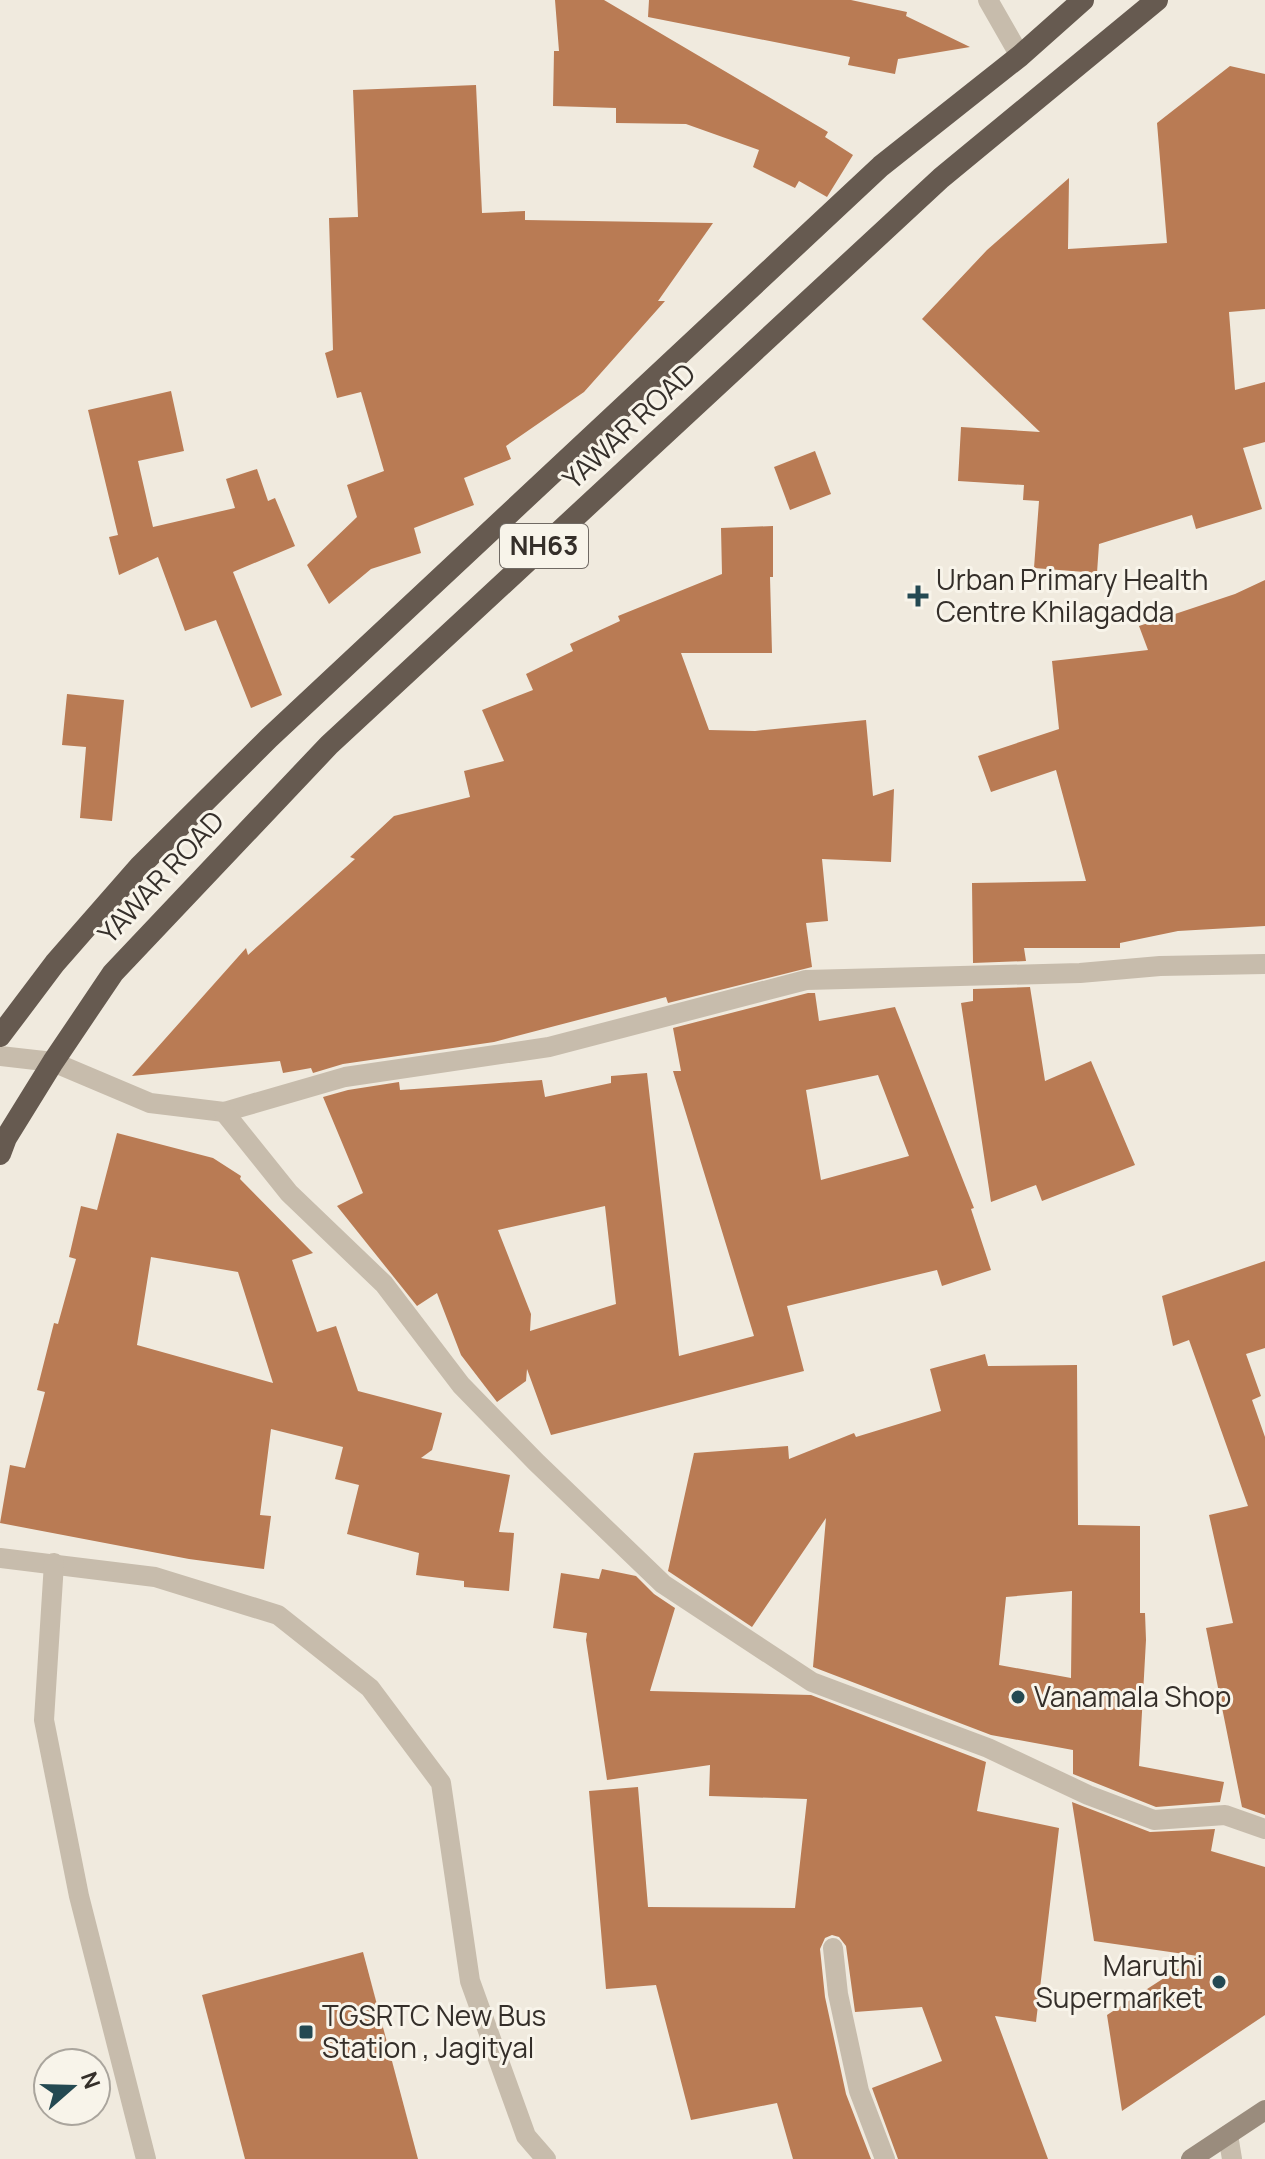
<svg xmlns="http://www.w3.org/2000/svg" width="1265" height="2159" font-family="Manrope,sans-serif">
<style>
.building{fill:#b97b54;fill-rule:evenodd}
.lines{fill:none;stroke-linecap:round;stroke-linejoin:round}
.service{stroke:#c7bcac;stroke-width:20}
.minor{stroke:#c7bcac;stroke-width:20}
.tertiary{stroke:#c7bcac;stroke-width:20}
.secondary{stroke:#9a8c7d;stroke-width:20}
.trunk{stroke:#665a50;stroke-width:22}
.poi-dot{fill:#244952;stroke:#f8f4ea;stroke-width:3}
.labels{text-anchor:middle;stroke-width:6;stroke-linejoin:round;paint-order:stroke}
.shield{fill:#f8f4ea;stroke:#706a64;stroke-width:2}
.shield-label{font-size:26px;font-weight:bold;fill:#352f2a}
.street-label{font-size:28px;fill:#352f2a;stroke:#f8f4ea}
.poi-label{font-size:28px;fill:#352f2a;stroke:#f8f4ea;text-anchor:start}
</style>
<rect width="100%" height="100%" fill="#f0eade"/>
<g class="building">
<path d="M555,0H604L828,132L825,137L853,155L827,197L799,181L795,188L753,167L759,150L686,124L616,123V108L553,106L554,51H559Z"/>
<path d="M649,0H851L907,12L906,16L970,47L898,59L895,74L848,65L850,57L648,17Z"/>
<path d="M1230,66L1265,74V309L1229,312L1235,390L1265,382V442L1243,448L1262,509L1196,529L1192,515L1099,544L1097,573L1034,568L1039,501L1023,500L1024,485L958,481L961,427L1040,432L922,319L987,250L1069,178L1068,249L1167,243L1157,123Z"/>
<path d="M476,85L482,213L525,211V220L713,223L658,301H665L584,392L506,446L511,459L464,478L474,505L414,528L421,553L371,569L329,604L307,565L357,517L347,485L384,471L361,392L337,398L325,353L333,350L329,218L358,217L353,90Z"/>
<path d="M171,391L184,451L138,461L153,527L235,508L226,479L257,469L268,501L275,498L295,546L233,572L282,695L251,708L216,620L185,631L158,557L119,575L109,537L118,535L88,410Z"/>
<path d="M815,451L831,494L790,510L774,467Z"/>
<path d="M773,526V577H770L772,653H681L709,730L755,731L866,720L873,796L894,789L891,862L822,859L828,921L806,923L812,967L668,1003L666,997L494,1042L343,1064L313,1073L311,1068L283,1073L280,1061L132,1076L246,948L248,955L355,859L350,857L394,816L470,797L464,771L504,761L482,710L533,690L526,674L573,651L570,644L620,621L618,616L722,574L721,528Z"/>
<path d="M1265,580V926L1178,931L1120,943V948H1024L1026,961L973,963L972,883L1086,881L1056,770L991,792L978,756L1059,729L1052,661L1148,650L1139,626L1235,594Z"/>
<path d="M67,694L124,700L112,821L80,818L86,747L62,745Z"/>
<path d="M1030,987L1045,1081L1091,1061L1135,1165L1042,1201L1036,1185L991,1202L961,1003L973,1001V989Z"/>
<path d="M808,993H815L819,1021L895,1007L974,1208L971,1209L991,1270L942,1286L937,1270L787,1306L804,1371L551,1435L527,1369L526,1381L497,1402L461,1355L437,1293L417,1306L337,1206L363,1193L323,1097L348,1090L399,1082L400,1090L542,1080L545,1097L611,1083V1076L647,1073L679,1356L754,1336L673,1071H681L673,1028ZM878,1075L909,1156L821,1180L806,1090ZM605,1206L616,1304L530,1331L531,1314L498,1230Z"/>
<path d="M117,1133L213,1158L241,1176L240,1179L313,1253L292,1260L317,1332L336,1326L358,1391L442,1413L432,1450L421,1458L510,1475L499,1532L514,1533L509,1591L464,1587V1581L416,1575L419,1553L347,1534L359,1485L335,1479L343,1447L271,1429L260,1515L271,1516L264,1569L189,1559L0,1523L10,1465L25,1468L45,1392L37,1390L54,1323L58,1324L76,1259L69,1257L81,1206L97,1210ZM151,1257L238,1272L273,1383L137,1345Z"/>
<path d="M1265,1261V1348L1246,1354L1261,1396L1252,1400L1265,1437V1815L1242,1807L1206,1628L1233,1623L1209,1515L1248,1506L1189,1340L1173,1346L1162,1296Z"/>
<path d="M985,1354L988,1366L1077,1365L1078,1525L1140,1526V1613H1145L1146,1640L1139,1766L1224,1782L1220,1802L1156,1807L1073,1774V1750L991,1735L813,1667L826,1518L752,1627L668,1571L694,1453L788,1446L789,1459L854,1433L856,1437L941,1411L930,1369ZM1072,1591L1071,1678L999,1665L1006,1597Z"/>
<path d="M602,1569L636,1576L654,1594L675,1608L650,1691L811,1695L986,1762L977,1811L1059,1828L1036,2022L995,2016L1048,2159H898L872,2088L942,2061L922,2007L855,2012L846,1946L839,1937L832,1935L825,1938L820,1949L825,1997L846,2094L871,2159H793L777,2103L691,2120L656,1985L606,1989L589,1791L638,1787L648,1907L795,1908L807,1799L709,1796L710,1765L607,1780L586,1640L587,1633L553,1628L561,1573L599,1579Z"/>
<path d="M1072,1802L1150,1832L1215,1829L1211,1851L1265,1867V2015L1122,2111L1107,2015L1198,1956L1094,1941Z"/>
<path d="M363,1952L418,2159H245L202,1995Z"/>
</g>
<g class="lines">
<g class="service">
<path d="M0,1558L155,1577L278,1615L370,1688L441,1783L470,1981L526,2136L546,2159"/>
<path d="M54,1563L44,1720L79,1896L146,2159"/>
</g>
<g class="minor">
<path d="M53,1062L150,1103L224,1112L345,1077L549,1047L806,980L1080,973L1160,966L1265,964"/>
<path d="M224,1112L289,1193L384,1284L461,1385L536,1462L663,1584L812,1682L988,1748L1088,1795L1154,1820L1225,1815L1265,1829"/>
<path d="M833,1948L838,1994L859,2091L885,2159"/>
<path d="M1228,2135L1232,2159"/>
</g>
<g class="tertiary">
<path d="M988,0L1020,56"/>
<path d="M0,1056L53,1062"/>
</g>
<path class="secondary" d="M1191,2159L1265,2110"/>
<g class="trunk">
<path d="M0,1036L55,963L140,866L269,738L881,166L1020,56L1083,0"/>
<path d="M0,1154L6,1138L53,1062L113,973L329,745L941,178L1157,0"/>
</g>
</g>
<g class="poi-dot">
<path d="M914 584h8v8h8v8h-8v8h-8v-8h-8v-8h8z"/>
<circle cx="1018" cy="1697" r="8"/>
<circle cx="1219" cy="1982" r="8"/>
<rect x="298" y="2024" width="16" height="16" rx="4"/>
</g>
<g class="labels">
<rect class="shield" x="500" y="524" width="88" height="44" rx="6"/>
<g class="shield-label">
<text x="544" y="555">NH63</text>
</g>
<g class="street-label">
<text transform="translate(629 426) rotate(-43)" y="10">YAWAR ROAD</text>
<text transform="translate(161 877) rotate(-47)" y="10">YAWAR ROAD</text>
</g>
<g class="poi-label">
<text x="936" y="590">Urban Primary Health<tspan x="936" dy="32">Centre Khilagadda</tspan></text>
<text x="1034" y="1707">Vanamala Shop</text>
<text x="1203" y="1976" text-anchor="end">Maruthi<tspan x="1203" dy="32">Supermarket</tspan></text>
<text x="322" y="2026">TGSRTC New Bus<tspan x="322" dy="32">Station , Jagityal</tspan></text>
</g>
</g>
<g transform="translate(72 2087) rotate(70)"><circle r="38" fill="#f8f4ea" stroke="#aaa59d" stroke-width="2"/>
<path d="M0-6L14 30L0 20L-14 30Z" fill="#244952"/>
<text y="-12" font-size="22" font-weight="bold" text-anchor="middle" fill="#352f2a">N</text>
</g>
</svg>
